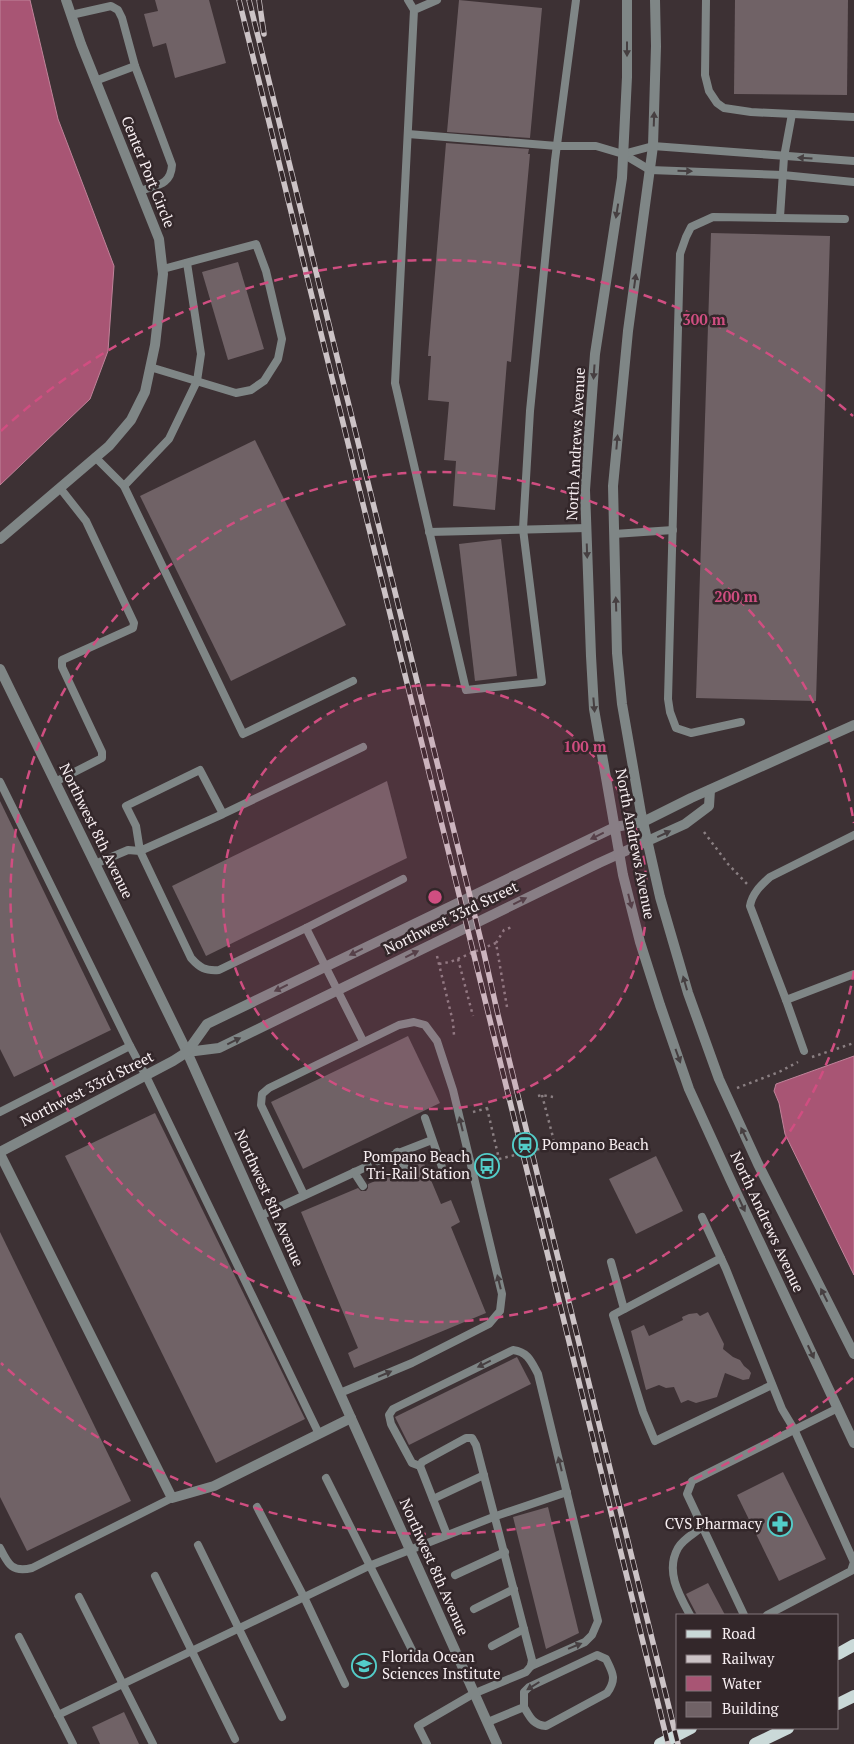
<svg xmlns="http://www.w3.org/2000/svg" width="854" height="1744" font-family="'PT Serif',serif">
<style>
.water{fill:#a85574;stroke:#c0839a}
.building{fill:#706266}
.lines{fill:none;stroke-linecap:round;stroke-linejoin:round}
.path{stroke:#8a7f82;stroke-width:2.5;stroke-dasharray:2.5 4;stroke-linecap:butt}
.service{stroke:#7f8686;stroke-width:8}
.minor{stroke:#7f8686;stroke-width:10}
.tertiary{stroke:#7f8686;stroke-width:10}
.primary{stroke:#cad9d8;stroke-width:12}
.rail-casing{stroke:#ccc3c6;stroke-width:5.5}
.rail{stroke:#33272a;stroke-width:4;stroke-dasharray:11;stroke-linecap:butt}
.path-bridge{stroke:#8a7f82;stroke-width:2.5;stroke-dasharray:2.5 4;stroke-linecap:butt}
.oneway{fill:#463f41}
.ring{fill:none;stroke:#d04e81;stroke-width:2.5;stroke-dasharray:9 6}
.labels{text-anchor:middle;stroke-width:5;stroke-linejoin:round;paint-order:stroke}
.street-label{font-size:15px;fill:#f8eff2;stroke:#33272a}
.poi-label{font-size:15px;fill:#f8eff2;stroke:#33272a;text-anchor:start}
.centre{fill:#d04e81;stroke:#33272a;stroke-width:2.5}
.ring-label{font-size:15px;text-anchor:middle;font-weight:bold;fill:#d04e81;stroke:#33272a;stroke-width:5;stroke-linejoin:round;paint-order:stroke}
</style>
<rect width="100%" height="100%" fill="#3d3134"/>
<g class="water">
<path d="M0,0H30L58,119L114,266L108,351L90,399L0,485Z"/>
<path d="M854,1056V1275L785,1134L779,1103L774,1091L776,1084Z"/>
</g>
<g class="building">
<path d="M155,0H209L226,63L175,78L166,43L153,47L144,14L158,11Z"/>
<path d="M459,0L542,8L530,138L447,132Z"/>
<path d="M735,0H848L847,95L734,94Z"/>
<path d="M446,143L529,149L528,154H530L511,362L507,361L495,510L453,506L456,461L444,460L449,402L428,400L431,356H428Z"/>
<path d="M711,233L830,236L816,701L696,698Z"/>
<path d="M238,262L264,349L228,360L202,272Z"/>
<path d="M255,440L346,625L231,681L140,496Z"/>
<path d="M501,539L517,676L475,681L459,544Z"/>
<path d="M387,781L407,858L206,956L172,886Z"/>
<path d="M0,801L111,1030L14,1077L0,1049Z"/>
<path d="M408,1036L440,1103L303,1169L271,1102Z"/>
<path d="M155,1113L305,1419L216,1463L65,1156Z"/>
<path d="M656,1156L683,1211L636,1234L609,1179Z"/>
<path d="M423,1161L441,1204L451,1200L460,1222L451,1227L486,1313L354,1368L348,1353L358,1348L301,1212L358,1188L361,1191H366L368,1188V1184L400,1171L402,1173H407L410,1171V1166Z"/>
<path d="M0,1232L131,1501L27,1551L0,1497Z"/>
<path d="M708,1312L724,1344L723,1349L733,1357L740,1360L744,1366L749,1370L751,1373L749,1379L743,1380L725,1373L717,1397L696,1403L688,1400L681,1403L674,1387L666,1388L659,1385L646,1390L631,1331L644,1325L649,1336L683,1320L682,1317L689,1314L697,1313L700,1316Z"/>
<path d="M517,1357L531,1384L409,1445L395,1417Z"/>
<path d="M783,1472L826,1559L779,1581L737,1495Z"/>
<path d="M548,1507L579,1633L546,1649L513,1517Z"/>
<path d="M708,1583L725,1615H697L686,1594Z"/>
<path d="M124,1712L139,1744H100L92,1727Z"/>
</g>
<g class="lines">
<g class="path">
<path d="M704,832L728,864L748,885"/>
<path d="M437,956L453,1022L454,1035"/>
<path d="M458,959L473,1016"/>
<path d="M439,964L450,962L496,943"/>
<path d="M507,1007L496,943L504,930L512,927"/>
<path d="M812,1057L854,1043"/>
<path d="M737,1088L779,1072L798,1062"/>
<path d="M542,1095L555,1145"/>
<path d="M538,1096L542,1095L553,1097"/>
<path d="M487,1108L499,1159"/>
<path d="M473,1112L491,1107"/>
</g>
<g class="service">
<path d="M408,0L414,10"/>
<path d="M437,0L414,10L395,383L466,690L542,682L523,529L530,411L555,160L576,0"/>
<path d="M706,0L705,75L709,91L717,103L724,108L751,112L854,117"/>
<path d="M71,15L111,6L118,10L122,18L135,66L172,165C171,185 157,185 140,191"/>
<path d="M95,81L135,66"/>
<path d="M408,134L557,146H596L623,154L650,170L783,175L854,182"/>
<path d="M623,154L653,146L854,161"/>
<path d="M780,217L784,157L792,114"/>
<path d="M150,367L236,393L251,390L264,381L278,359L282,339L266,271L256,244L163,269"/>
<path d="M95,457L124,486L169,439L197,381L201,354L187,263"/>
<path d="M124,486L243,734L353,681"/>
<path d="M429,532L587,528"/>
<path d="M614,534L673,530"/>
<path d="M741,722L691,733L676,728L670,712L668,699L680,254L686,237L691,227L713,217L845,219"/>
<path d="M0,782L130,1046"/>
<path d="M55,782L102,758V752L62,667V660L133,628L134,623L86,521L60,488"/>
<path d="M223,814L200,770L126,806L136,826L140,851L223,814L363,747"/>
<path d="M854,835L770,877C760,886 752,894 750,906L786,1000L854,974"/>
<path d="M95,864L128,850L140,851L191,958C200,968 205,971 219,970L306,928"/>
<path d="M786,1000L804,1051"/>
<path d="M363,1041L306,928L403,879"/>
<path d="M0,1112L130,1046L146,1076L319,1434"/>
<path d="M425,1118L444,1173"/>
<path d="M397,1152L405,1168"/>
<path d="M378,1161L432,1140"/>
<path d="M354,1172L363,1186"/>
<path d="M304,1195L261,1105L262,1094L269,1088L399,1025L414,1022L425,1025L437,1041L453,1090L502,1294L500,1311L489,1324L412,1363L340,1393"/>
<path d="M260,1216L368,1166"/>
<path d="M702,1217L726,1269L782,1409L794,1429L854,1562L851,1571L767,1615"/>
<path d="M721,1258L613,1315L643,1412L655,1441L772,1385"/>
<path d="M611,1262L624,1309"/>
<path d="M420,1466L412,1463L391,1424L389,1415L393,1409L513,1350C528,1352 531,1361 538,1374L598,1621L592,1635L585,1642L531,1666"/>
<path d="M326,1478L413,1652"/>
<path d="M433,1499L484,1475"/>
<path d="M257,1507L304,1597L345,1684"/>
<path d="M198,1545L282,1717"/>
<path d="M0,1548C8,1564 12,1573 32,1568L172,1498"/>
<path d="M455,1575L505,1552"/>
<path d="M155,1576L235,1739"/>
<path d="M79,1597L153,1744"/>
<path d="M474,1609L514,1589"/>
<path d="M690,1615C679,1595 665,1571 678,1548C683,1539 695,1533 702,1527"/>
<path d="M744,1615L687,1494L692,1481L838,1408"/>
<path d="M19,1637L73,1744"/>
<path d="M492,1646L524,1629"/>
<path d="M58,1715L369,1566L496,1516L567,1492"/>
<path d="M488,1722L524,1707C530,1717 533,1725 546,1726L607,1693C617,1679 613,1673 606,1659L597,1655L529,1687L524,1692V1707"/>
<path d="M427,1744L418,1726L473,1694L526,1672L531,1666L532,1660L476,1445L472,1438H466L422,1462L420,1466L447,1535"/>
</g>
<g class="minor">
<path d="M0,539L109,446L131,420L145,392L155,345L163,274L159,239L81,44L66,0"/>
<path d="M0,669L187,1052L497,1744"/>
<path d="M187,1052L219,1048L599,863L685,824L709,806L710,790"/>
<path d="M0,1152L173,1061L187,1052L207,1024L615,827L643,822L691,798L854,725"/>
<path d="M0,1154L172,1498L214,1486L351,1418"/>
</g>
<g class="tertiary">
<path d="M627,0V77L622,178L595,354L585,490L591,656L594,709L623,875L640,942L660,1005L689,1089L730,1179L854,1443"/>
<path d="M655,0L656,46L653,146L628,331L613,486L617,653L622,704L641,813L660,897L688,993L719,1079L758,1164L854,1354"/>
</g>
<g class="primary">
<path d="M838,1654L854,1645"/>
<path d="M838,1704L854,1696"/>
<path d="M660,1744L691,1728"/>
<path d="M755,1744L788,1728"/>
</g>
<defs>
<g id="rail">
<path d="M239,0L668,1744"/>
<path d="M249,0L483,949L498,1015L678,1744"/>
<path d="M259,0L264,34"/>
</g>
</defs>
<use href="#rail" class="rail-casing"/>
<use href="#rail" class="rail"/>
<path class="path-bridge" d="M499,1159L555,1145"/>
</g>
<defs><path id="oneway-solid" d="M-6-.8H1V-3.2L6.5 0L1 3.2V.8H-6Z" transform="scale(1.25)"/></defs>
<g class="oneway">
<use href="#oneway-solid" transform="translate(627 49) rotate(90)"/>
<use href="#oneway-solid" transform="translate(654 119) rotate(-88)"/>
<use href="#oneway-solid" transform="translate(805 158) rotate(-176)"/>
<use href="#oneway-solid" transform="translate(685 171) rotate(2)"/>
<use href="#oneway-solid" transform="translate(617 211) rotate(99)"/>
<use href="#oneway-solid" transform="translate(635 281) rotate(-82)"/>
<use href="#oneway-solid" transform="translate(594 372) rotate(94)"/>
<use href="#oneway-solid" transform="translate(617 442) rotate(-85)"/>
<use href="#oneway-solid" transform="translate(587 551) rotate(88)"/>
<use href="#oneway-solid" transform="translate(616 604) rotate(-92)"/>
<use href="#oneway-solid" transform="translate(594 705) rotate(85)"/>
<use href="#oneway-solid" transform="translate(664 834) rotate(-25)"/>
<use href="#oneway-solid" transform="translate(597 836) rotate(154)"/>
<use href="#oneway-solid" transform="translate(520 901) rotate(-26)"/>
<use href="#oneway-solid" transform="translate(630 901) rotate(76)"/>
<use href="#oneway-solid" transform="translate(356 952) rotate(154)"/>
<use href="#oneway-solid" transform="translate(412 954) rotate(-26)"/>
<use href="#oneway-solid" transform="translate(685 983) rotate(-106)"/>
<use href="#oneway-solid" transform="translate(281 988) rotate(154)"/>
<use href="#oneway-solid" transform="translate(234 1041) rotate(-26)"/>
<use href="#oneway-solid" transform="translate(678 1056) rotate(70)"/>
<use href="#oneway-solid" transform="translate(461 1124) rotate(-104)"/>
<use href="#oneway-solid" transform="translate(744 1134) rotate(-115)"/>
<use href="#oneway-solid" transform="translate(742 1205) rotate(65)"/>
<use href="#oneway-solid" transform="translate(499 1282) rotate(-104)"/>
<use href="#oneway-solid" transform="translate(824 1295) rotate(-117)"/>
<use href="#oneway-solid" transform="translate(811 1352) rotate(65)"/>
<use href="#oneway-solid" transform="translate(484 1364) rotate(154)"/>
<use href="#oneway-solid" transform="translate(385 1374) rotate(-23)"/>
<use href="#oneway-solid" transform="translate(560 1464) rotate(-104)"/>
<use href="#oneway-solid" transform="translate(575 1646) rotate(-22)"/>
<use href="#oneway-solid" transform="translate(533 1686) rotate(148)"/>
</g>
<circle cx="435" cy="897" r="212" fill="#d04e81" fill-opacity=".12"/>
<g class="ring">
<circle cx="435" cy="897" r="212"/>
<path d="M854 971A425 425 0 1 1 854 823"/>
<path d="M853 1378A637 637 0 0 1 1 1363M1 431A637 637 0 0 1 853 416"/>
</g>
<defs>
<symbol id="station-ring" viewBox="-11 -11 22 22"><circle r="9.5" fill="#33272a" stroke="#53cdc9" stroke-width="1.5"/><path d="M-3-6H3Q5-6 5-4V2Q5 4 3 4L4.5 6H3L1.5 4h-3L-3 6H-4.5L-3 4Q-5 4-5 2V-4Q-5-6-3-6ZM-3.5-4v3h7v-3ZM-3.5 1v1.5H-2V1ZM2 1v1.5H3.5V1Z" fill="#53cdc9"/></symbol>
<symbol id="bus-ring" viewBox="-11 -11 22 22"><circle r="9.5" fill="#33272a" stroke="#53cdc9" stroke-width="1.5"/><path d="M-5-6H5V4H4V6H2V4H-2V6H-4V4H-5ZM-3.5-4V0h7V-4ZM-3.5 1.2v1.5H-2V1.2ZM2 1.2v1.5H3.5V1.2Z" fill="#53cdc9"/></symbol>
<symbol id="pharmacy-ring" viewBox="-11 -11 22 22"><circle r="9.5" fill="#33272a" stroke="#53cdc9" stroke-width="1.5"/><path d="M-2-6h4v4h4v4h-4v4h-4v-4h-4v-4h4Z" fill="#53cdc9"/></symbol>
<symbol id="school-ring" viewBox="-11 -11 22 22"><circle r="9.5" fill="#33272a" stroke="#53cdc9" stroke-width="1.5"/><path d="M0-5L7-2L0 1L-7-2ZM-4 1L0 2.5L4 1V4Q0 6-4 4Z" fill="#53cdc9"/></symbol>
</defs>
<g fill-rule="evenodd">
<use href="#station-ring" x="511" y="1131" width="28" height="28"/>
<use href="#bus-ring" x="473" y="1152" width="28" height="28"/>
<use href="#pharmacy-ring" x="766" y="1510" width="28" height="28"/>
<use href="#school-ring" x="350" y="1652" width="28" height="28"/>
</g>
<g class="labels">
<g class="street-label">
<text transform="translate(148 172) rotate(68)" y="5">Center Port Circle</text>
<text transform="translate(576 444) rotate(-87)" y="5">North Andrews Avenue</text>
<text transform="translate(96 831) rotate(64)" y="5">Northwest 8th Avenue</text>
<text transform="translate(635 844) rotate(79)" y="5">North Andrews Avenue</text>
<text transform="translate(451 918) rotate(-26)" y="5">Northwest 33rd Street</text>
<text transform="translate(87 1089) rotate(-27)" y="5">Northwest 33rd Street</text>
<text transform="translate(269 1198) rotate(66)" y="5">Northwest 8th Avenue</text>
<text transform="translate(767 1222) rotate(65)" y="5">North Andrews Avenue</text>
<text transform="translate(434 1567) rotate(66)" y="5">Northwest 8th Avenue</text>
</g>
<g class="poi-label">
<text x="542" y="1150">Pompano Beach</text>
<text x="470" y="1162" text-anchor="end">Pompano Beach<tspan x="470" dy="17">Tri-Rail Station</tspan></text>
<text x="762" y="1529" text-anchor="end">CVS Pharmacy</text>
<text x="382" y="1662">Florida Ocean<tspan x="382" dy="17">Sciences Institute</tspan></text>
</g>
</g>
<circle cx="435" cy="897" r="8" class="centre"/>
<g class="ring-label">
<text x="704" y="325">300 m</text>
<text x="736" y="602">200 m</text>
<text x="585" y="752">100 m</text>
</g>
<rect x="676" y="1614" width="162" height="115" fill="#33272a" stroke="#82777a"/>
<rect x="686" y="1630" width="25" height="8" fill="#cad9d8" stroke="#82777a"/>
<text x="722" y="1639" font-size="15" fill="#f8eff2">Road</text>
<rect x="686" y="1655" width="25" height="8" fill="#ccc3c6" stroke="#82777a"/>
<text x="722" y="1664" font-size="15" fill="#f8eff2">Railway</text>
<rect x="686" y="1676" width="25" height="15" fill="#a85574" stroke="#82777a"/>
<text x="722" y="1689" font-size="15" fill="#f8eff2">Water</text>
<rect x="686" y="1702" width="25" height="15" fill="#706266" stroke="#82777a"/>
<text x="722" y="1714" font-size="15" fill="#f8eff2">Building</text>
</svg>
